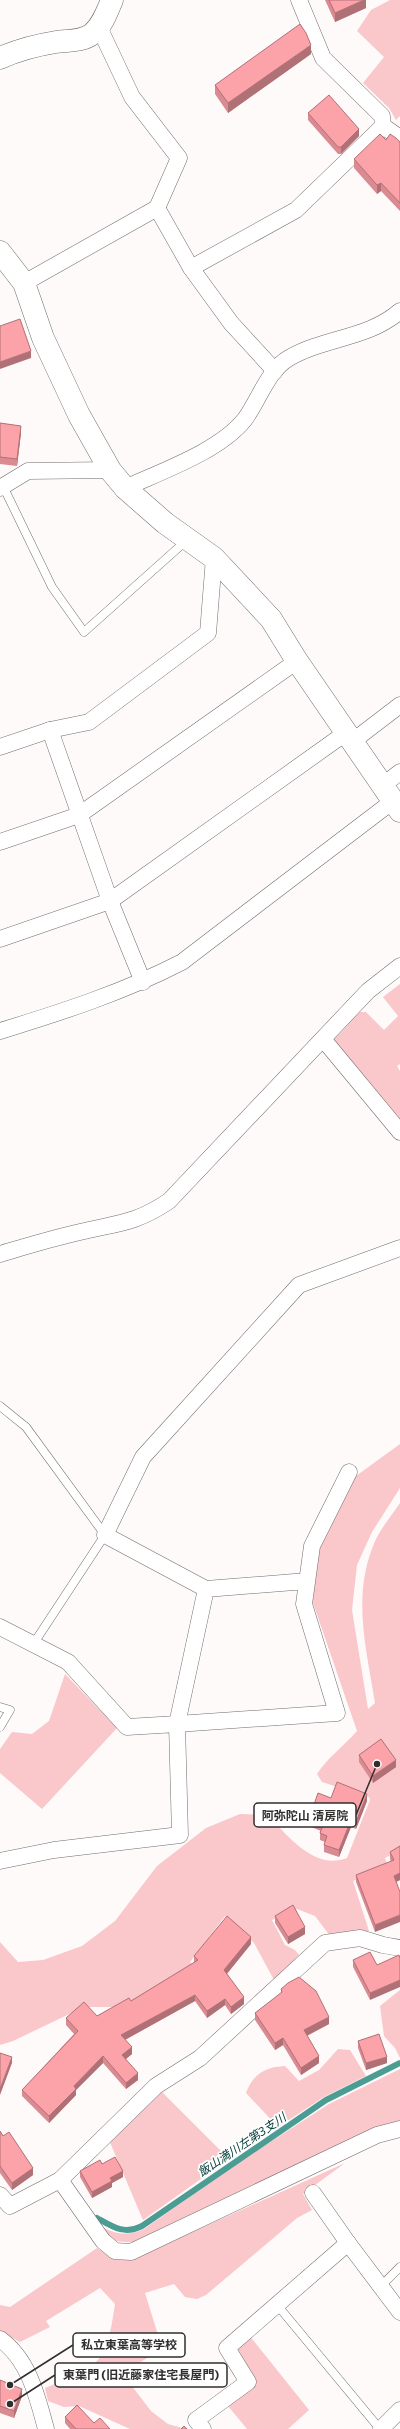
<svg xmlns="http://www.w3.org/2000/svg" width="400" height="2429" font-family="Commissioner,'Noto Sans JP',sans-serif">
<style>
.green{fill:#fac7ca}
.lines{fill:none;stroke-linecap:round;stroke-linejoin:round}
.stream{stroke:#4b9d94;stroke-width:6}
.lane-casing{stroke:#736d6d;stroke-width:9}
.street-casing{stroke:#736d6d;stroke-width:17}
.secondary-casing{stroke:#736d6d;stroke-width:23}
.lane{stroke:#fff;stroke-width:8}
.street{stroke:#fff;stroke-width:16}
.secondary{stroke:#fff;stroke-width:22}
.wall{fill:#d98b91}
.shaded-wall{fill:#b07176}
.building{fill:#fca2a9;stroke:#b07176}
.labels{text-anchor:middle;stroke-width:3.5;stroke-linejoin:round;paint-order:stroke}
.water-label{font-size:12px;font-style:italic;fill:#023c37;stroke:#fff}
.leader{fill:none;stroke:#312e2e;stroke-width:1.5}
.callout-dot{fill:#312e2e;stroke:#fff;stroke-width:1.5}
.callout{fill:#fff;stroke:#312e2e;stroke-width:1.5}
.callout-label{font-size:12px;text-anchor:middle;font-weight:bold;fill:#312e2e}
</style>
<rect width="100%" height="100%" fill="#fefafa"/>
<g class="green">
<path d="M390,0H400V116L396,120L389,108L363,83L384,57L357,31L371,10Z"/>
<path d="M400,984V1064L397,1066L400,1071V1122L332,1042L360,1012H366L384,1030L398,1016L383,997Z"/>
<path d="M400,1444V1488L372,1532L357,1565L352,1610L368,1709L375,1703C366,1646 351,1594 376,1539C382,1527 392,1515 400,1503V1850L385,1858L388,1867L353,1881L369,1931L330,1936L315,1916L297,1909L272,1920L285,1945L295,1950L299,1955L274,1980L254,1943L225,1916L190,1962L210,1982L114,2007H84L13,2041L0,2045V1942L18,1962L43,1960L82,1946L115,1921L157,1866L206,1828L240,1814L267,1815C288,1835 314,1871 347,1858L370,1800L369,1797L322,1782L317,1774C327,1758 344,1746 357,1731L313,1603L315,1560L330,1522L356,1476Z"/>
<path d="M65,1674L117,1728L42,1809L0,1773V1749L12,1732L32,1734L49,1721Z"/>
<path d="M400,1990V2058L395,2048L384,2036L380,2006Z"/>
<path d="M338,2049L350,2050L366,2076L324,2097L278,2127L246,2093C253,2074 265,2067 285,2066L299,2081L319,2070Z"/>
<path d="M400,2069V2122L136,2242C114,2242 110,2242 97,2224C113,2234 127,2237 144,2229L241,2161L329,2104Z"/>
<path d="M161,2091L229,2159L143,2220L109,2140Z"/>
<path d="M345,2163L303,2194L312,2210L297,2218L206,2295L197,2299L185,2297L174,2284L145,2293L159,2338L156,2342L154,2354L122,2373L151,2411L168,2424L186,2429H130L79,2406L64,2407L48,2401L45,2388C101,2365 106,2365 115,2304L100,2288L46,2321L50,2327L20,2342L0,2331V2305L10,2307L97,2248L116,2260L133,2259Z"/>
<path d="M249,2335L309,2410L288,2429H247L228,2406L255,2386L235,2348Z"/>
</g>
<g class="lines">
<path class="stream" d="M97,2218C113,2227 124,2235 142,2226L326,2100L400,2063"/>
<defs>
<g id="lane">
<path d="M3,486L52,587L84,632L187,540"/>
<path d="M0,1406L26,1427L105,1535L34,1643"/>
<path d="M0,1707L10,1710L0,1727"/>
<path d="M380,2287L400,2267"/>
<path d="M278,2306L380,2429"/>
</g>
<g id="street">
<path d="M299,0L323,58L382,116L383,126L400,138"/>
<path d="M157,208L191,268L231,323L275,371"/>
<path d="M191,268L296,210L383,126"/>
<path d="M24,283L157,208L179,158L132,97L99,27"/>
<path d="M0,488L28,471L110,470"/>
<path d="M125,488C162,471 220,451 245,419C259,400 268,370 289,358C325,337 368,339 400,311"/>
<path d="M50,730L110,901L143,982"/>
<path d="M353,741L400,705"/>
<path d="M0,747L50,730L89,722L208,633L214,558"/>
<path d="M382,786L400,772"/>
<path d="M0,842L79,815L297,661"/>
<path d="M0,939L110,901L347,732"/>
<path d="M0,1031C62,1012 124,992 182,962L393,801"/>
<path d="M323,1039L400,1132"/>
<path d="M0,1254C27,1246 53,1238 80,1232C117,1223 135,1224 169,1201L368,991L400,966"/>
<path d="M307,1581L206,1589L177,1724L337,1713L304,1604L312,1546L349,1472"/>
<path d="M206,1589L105,1535L143,1457L299,1285L400,1248"/>
<path d="M0,1627L68,1662L127,1727L177,1724L180,1835L54,1850L0,1861"/>
<path d="M60,2180L103,2241L115,2251L131,2252L377,2135L400,2129"/>
<path d="M313,2193L348,2243L400,2312"/>
<path d="M0,2195L10,2206L60,2180L156,2086L200,2058L325,1943L360,1938L383,1945L400,1948"/>
<path d="M0,2339C29,2360 37,2396 46,2429"/>
<path d="M203,2429L196,2420L248,2382L227,2348L348,2243"/>
<path d="M381,2429L400,2410"/>
</g>
<g id="secondary">
<path d="M0,58C18,50 37,45 56,42C68,40 82,42 92,34C102,26 107,12 112,0"/>
<path d="M0,252L24,283L43,338L79,415L110,470L125,488L165,523L214,558L271,619L297,661L400,811"/>
</g>
</defs>
<use href="#lane" class="lane-casing"/>
<use href="#street" class="street-casing"/>
<use href="#secondary" class="secondary-casing"/>
<use href="#lane" class="lane"/>
<use href="#street" class="street"/>
<use href="#secondary" class="secondary"/>
</g>
<g class="wall">
<path d="M325,0H366V8L335,22Z"/>
<path d="M311,54L228,113L215,94V85Z"/>
<path d="M308,113L359,136L341,154H338L308,120Z"/>
<path d="M386,140L400,142V211L381,191L377,194L354,168V159Z"/>
<path d="M0,423L21,433L17,466L0,464Z"/>
<path d="M359,1755L396,1767L373,1783L359,1762Z"/>
<path d="M331,1798L367,1801L356,1829L351,1827L339,1857L324,1852V1845L325,1842L320,1840V1833L321,1831L309,1826V1819Z"/>
<path d="M400,1846V1880L396,1882L375,1932L356,1882V1875L391,1862L390,1859V1852Z"/>
<path d="M275,1916L305,1934L288,1944L275,1923Z"/>
<path d="M251,1944L227,1974L244,2004L231,2014L225,2005L207,2018L195,2001L125,2040L132,2054L126,2059L138,2080L126,2089L103,2063L76,2090V2095L49,2123L22,2096V2090L74,2034L66,2025V2018L97,2016L131,2001L194,1963V1956Z"/>
<path d="M353,1960L377,1965L370,2000L353,1967Z"/>
<path d="M281,1989L329,2024L307,2036L319,2063L301,2075L283,2045L275,2050L255,2020V2013L281,1993Z"/>
<path d="M358,2041L387,2063L366,2070L358,2048Z"/>
<path d="M0,2131L33,2175L12,2190L0,2173Z"/>
<path d="M102,2164L123,2177L112,2183V2187L92,2198L80,2177V2171Z"/>
<path d="M0,2380L22,2396L14,2418L0,2413Z"/>
<path d="M65,2417L94,2423L110,2429H70L65,2423Z"/>
</g>
<g class="shaded-wall">
<path d="M364,0H366V8L335,22V13Z"/>
<path d="M311,45V54L228,113V103Z"/>
<path d="M359,129V136L341,154V147Z"/>
<path d="M381,183V191L377,194V185Z"/>
<path d="M31,351V358L0,369V362Z"/>
<path d="M21,426V433L17,466V459Z"/>
<path d="M396,1760V1767L373,1783V1776Z"/>
<path d="M367,1794V1801L356,1829V1822Z"/>
<path d="M351,1820V1827L339,1857V1850Z"/>
<path d="M400,1873V1880L394,1883V1876Z"/>
<path d="M400,1915V1922L375,1932V1925Z"/>
<path d="M305,1927V1934L288,1944V1937Z"/>
<path d="M251,1937V1944L224,1977V1970Z"/>
<path d="M400,1980V1987L370,2000V1993Z"/>
<path d="M195,1995V2001L121,2042V2035Z"/>
<path d="M244,1997V2004L231,2014V2007Z"/>
<path d="M225,1999V2005L207,2018V2011Z"/>
<path d="M329,2017V2024L304,2037V2030Z"/>
<path d="M283,2038V2045L275,2050V2043Z"/>
<path d="M132,2047V2054L122,2062V2055Z"/>
<path d="M103,2056V2063L76,2090V2095L49,2123V2116L74,2086Z"/>
<path d="M319,2056V2063L301,2075V2068Z"/>
<path d="M12,2057V2063L0,2095V2089Z"/>
<path d="M387,2057V2063L366,2070V2063Z"/>
<path d="M138,2073V2080L126,2089V2083Z"/>
<path d="M33,2168V2175L12,2190V2183Z"/>
<path d="M123,2171V2177L112,2183V2187L92,2198V2192L110,2178Z"/>
<path d="M22,2389V2396L14,2418V2411Z"/>
</g>
<g class="building">
<path d="M329,0H364L335,13Z"/>
<path d="M300,24L306,33L311,45L228,103L215,85Z"/>
<path d="M329,95L359,129L341,147H338L308,113Z"/>
<path d="M380,134L386,140L390,134L396,138L400,142V203L381,183L377,185L354,159Z"/>
<path d="M20,319L31,351L0,362V326Z"/>
<path d="M0,423L21,426L17,459L0,457Z"/>
<path d="M381,1739L396,1760L373,1776L359,1755Z"/>
<path d="M337,1782L367,1794L356,1822L351,1820L339,1850L324,1845L327,1836L320,1833L323,1825L309,1819L318,1793L331,1798Z"/>
<path d="M400,1846V1873L394,1876L400,1892V1915L375,1925L356,1875L394,1860L390,1852Z"/>
<path d="M293,1905L305,1927L288,1937L275,1916Z"/>
<path d="M227,1916L251,1937L224,1970L244,1997L231,2007L225,1999L207,2011L195,1995L121,2035L132,2047L122,2055L138,2073L126,2083L103,2056L74,2086L76,2089L49,2116L22,2090L78,2031L66,2018L84,2002L97,2016L129,1998L131,2001L198,1960L194,1956Z"/>
<path d="M370,1952L377,1965L399,1955L400,1958V1980L370,1993L353,1960Z"/>
<path d="M299,1977L316,1991L329,2017L304,2030L319,2056L301,2068L283,2038L275,2043L255,2013L282,1992L281,1989L288,1983Z"/>
<path d="M379,2034L387,2057L366,2063L358,2041Z"/>
<path d="M0,2053L12,2057L0,2089Z"/>
<path d="M0,2131L3,2136L9,2132L33,2168L12,2183L0,2166Z"/>
<path d="M115,2157L123,2171L110,2178L112,2181L92,2192L80,2171L100,2160L102,2164Z"/>
<path d="M0,2380L22,2389L14,2411L0,2406Z"/>
<path d="M77,2405L94,2423L100,2418L110,2429H76L65,2417Z"/>
<path d="M184,2426L187,2429H181Z"/>
</g>
<g class="labels">
<g class="water-label">
<text transform="translate(242 2145) rotate(-34)" y="4">飯山満川左第3支川</text>
</g>
</g>
<path class="leader" d="M377 1764L356 1815M10 2385L73 2345M10 2404L55 2375"/>
<g class="callout-dot">
<circle cx="377" cy="1764" r="4"/>
<circle cx="10" cy="2385" r="4"/>
<circle cx="10" cy="2404" r="4"/>
</g>
<g class="callout">
<rect x="254" y="1803" width="102" height="24" rx="4"/>
<rect x="73" y="2333" width="112" height="24" rx="4"/>
<rect x="55" y="2363" width="172" height="24" rx="4"/>
</g>
<g class="callout-label">
<text x="305" y="1820">阿弥陀山 清房院</text>
<text x="129" y="2349">私立東葉高等学校</text>
<text x="141" y="2379">東葉門 (旧近藤家住宅長屋門)</text>
</g>
</svg>
